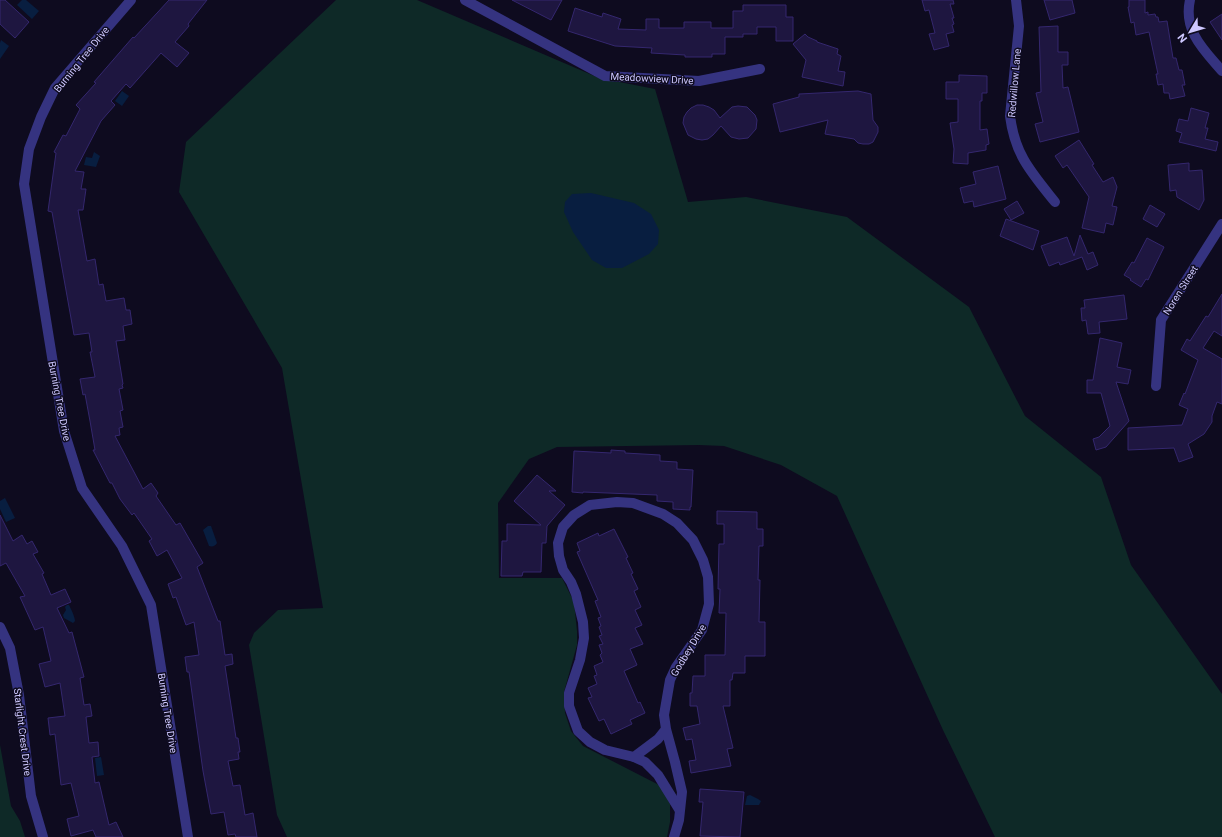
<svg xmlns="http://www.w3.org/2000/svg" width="1222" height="837" font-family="Roboto,sans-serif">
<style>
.green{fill:#0e2927}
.water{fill:#081e40}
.building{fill:#1e1640;stroke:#34276e}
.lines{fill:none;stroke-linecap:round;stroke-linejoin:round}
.minor{stroke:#353380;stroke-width:10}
.tertiary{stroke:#353380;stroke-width:10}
.labels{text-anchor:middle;stroke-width:3;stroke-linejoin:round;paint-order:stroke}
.street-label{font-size:10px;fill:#cec8ff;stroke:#0e0b1f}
</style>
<rect width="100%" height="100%" fill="#0e0b1f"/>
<g class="green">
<path d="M336,0H417L599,78L655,89L688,202L746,197L847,217L969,307L1025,416L1101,477L1131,565L1222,694V837H995L943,730L837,496L781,465L724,446L699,445L557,447L529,459L498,503L499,578H562L574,602L577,631V645L564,692L565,713L571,731L583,746L661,786L670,804V822L667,837H287L277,815L249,645L254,633L278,610L323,608L282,368L179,192L186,142Z"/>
<path d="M0,745L11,806L20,821L25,837H0Z"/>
</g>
<g class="water">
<path d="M22,0H26L39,11L32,19L17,5Z"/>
<path d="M1,40L9,46L0,59V43Z"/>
<path d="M122,91L129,96L122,106L115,101Z"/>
<path d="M94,152L100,156L96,167L84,165L86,157L92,158Z"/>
<path d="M591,193L634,203L651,214L659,230L658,244L649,254L622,268H606L592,260L573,232L564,212L565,202L572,194Z"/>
<path d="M5,498L15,518L6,522L0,509V501Z"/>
<path d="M208,526H211L217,543C215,546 213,547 209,546L203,530Z"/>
<path d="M67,605H69C71,609 75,617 75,621L73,623L64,618L63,615L66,610L65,607Z"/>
<path d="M101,757L104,775L97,776L95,758Z"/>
<path d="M750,795L758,799L761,801L759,805H745L747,796Z"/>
</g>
<g class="building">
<path d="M0,0H5L29,22L15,38L0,24Z"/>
<path d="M169,0H207L188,24L189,26L175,42L189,53L177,67L161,53L130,88L126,84L111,101L115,105L101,121L75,171L84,172L81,189H86L83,210H78L87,261L95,259L99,285L103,284L106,301L124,298L126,310H130L132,324L123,326L125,340L116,341L123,384L122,385L123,388L119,389L123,410L120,411L123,427L119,428L120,435L115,436L143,489L151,483L158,493L156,496L176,525L180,523L203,563L197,567L218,621H220L225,655L232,654L233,664L225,666L236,738H238L240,752H238L239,759L228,761L233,786L240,785L245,815L253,813L257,837H236L235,834L228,835L224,812L211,814L203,771L189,672H187L185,657L199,655L194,622L186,625L176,597L173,598L168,584L182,578L167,550L157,556L149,541L152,539L134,513L132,515L120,499L112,483H110L93,450H95L90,421L85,394L83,395L80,379L95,377L90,352H92L89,333L74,335L52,212L48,211L56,153L54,152L63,135L66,136L80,109L76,105L96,83L94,82L133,37L134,38Z"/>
<path d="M512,0H562L551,20Z"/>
<path d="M922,0H953L954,4H950L954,18H952L954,24L952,25L954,32L946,34L949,46L934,50L929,34L935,33L929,10L925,11Z"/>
<path d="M1044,0H1072L1075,13L1050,20Z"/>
<path d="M1129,0H1145V13L1148,12V15L1155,14L1156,17H1158L1159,22L1167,21L1173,58H1176L1179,70H1182L1185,85H1182L1185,96L1170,99L1169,93H1164L1163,84L1158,85L1156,74H1158L1149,32L1136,35L1134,22L1131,23L1128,7H1129Z"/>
<path d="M743,5H786V17H793V41H776V27H757V34H743V37H725V54H712V57H685V55L651,53L652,48L615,46L568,31L575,8L602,17L603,13L621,19L618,29L646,30V19H659V28H684V22H711V28H733V11H743Z"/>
<path d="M1222,14V40L1210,22Z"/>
<path d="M1058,26V52H1068V65H1062L1063,88L1068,87L1079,132L1040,142L1035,124L1043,122L1036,93L1041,92L1039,27Z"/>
<path d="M805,34L808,37L817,41V42L838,49L837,54L841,56L838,71L845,72L843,86L802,77L806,60L793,44Z"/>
<path d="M959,75L987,76V93H982V101H980V130L987,129L989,144L986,145V150L968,153V164L953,163L954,149L950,123L958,122V99H946V82H959Z"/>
<path d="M858,91L871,94L873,120L878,127V132L873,142L869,144H863L858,143L854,139L825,134L828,120L780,132L773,104L799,97V94Z"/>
<path d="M697,105H703L709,107L714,110L720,118L732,107L738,106L747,107L755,115L757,120L756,129L748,138L739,139L731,137L721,126L713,135L708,139L702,140L696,139L688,135L683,123L684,117L687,112L691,108Z"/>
<path d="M1191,108L1209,113L1205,128H1208L1205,139L1218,142L1216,151L1179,142L1182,133L1176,131L1179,119L1188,121Z"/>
<path d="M1079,140L1094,164L1092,165L1103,182L1113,177L1117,187L1112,206L1117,207L1113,225L1106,223L1104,233L1082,228L1089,197L1067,165L1063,168L1055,156Z"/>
<path d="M1189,163V171L1202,170L1204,200L1199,210L1177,197L1176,190L1170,191L1168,165Z"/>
<path d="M998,166L1006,199L974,207L973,201L964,203L960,188L976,184L973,172Z"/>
<path d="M1017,201L1024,213L1011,220L1004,209Z"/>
<path d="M1150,205L1165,214L1157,227L1143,219Z"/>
<path d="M1006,219L1039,231L1033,250L1000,236Z"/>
<path d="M1080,235L1088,254L1093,252L1098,265L1087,270L1082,257L1060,265L1059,262L1049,266L1041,246L1067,237L1074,256Z"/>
<path d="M1147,238L1164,247L1148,280L1146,279L1141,287L1130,280L1131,279L1124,275L1132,262L1134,263Z"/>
<path d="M1222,294V336L1214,331L1203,348L1222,359V404L1217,402L1212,416V422L1204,434L1188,444L1193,457L1179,462L1174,448L1128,450V428L1182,425L1188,409L1179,405L1184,393L1185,394L1198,360L1181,350L1187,339L1190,341L1206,316L1208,317Z"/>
<path d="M1124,295L1127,319L1099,322L1100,333L1088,334L1086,320L1082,321L1081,308H1085L1084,300Z"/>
<path d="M1100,338L1122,343L1117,367L1131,370L1128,384L1116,382L1129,421L1106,447L1096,450L1093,439L1099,437L1110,426L1101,393H1087V380H1093Z"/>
<path d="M611,450L625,451V453L660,455V461L677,462V469L693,470L691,507H690V510L673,509V502L657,501V495L583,492V493L572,492L574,451L611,453Z"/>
<path d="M537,475L556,491H549L565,505L547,526L546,543H542L541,572H523L522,576H501L502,541H507V524L541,525L514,501Z"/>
<path d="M717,511L757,512V529H763V546H759L758,580H760L759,622H765V656H745V673H733L732,680H730V706H723L733,748L727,749L731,766L691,773L689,761L696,760L692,739L686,740L683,728L700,724L697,706H690V693H692L693,676H705V655H725L726,613H719L720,589H718L719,544H724V524H717Z"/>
<path d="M0,515L13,541L22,535L27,544L32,541L38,552L33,554L44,573L42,574L51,595L65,589L71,602L57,608L69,633L72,632L84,677L80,678L84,705L90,704L92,716L86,717L89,743L98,742L99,756L92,757L95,783L99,782L109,825L116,822L123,837H96L93,830L71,836L67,819L79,816L71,783L61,785L55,734L50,735L48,718L65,716L60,683L45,687L39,664L51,661L43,627L35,630L20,597L25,596L6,563L0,566Z"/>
<path d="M614,529L628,557L626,558L633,573L631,574L638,589L634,591L641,607L635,610L642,625L635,628L643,644L630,649L637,665L624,671L638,703L640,702L645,713L630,720L632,724L611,734L604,719L599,721L588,698L592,697L588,688L597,684L594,676L597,675L594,666L603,662L600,655L602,653L599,645L603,644L599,636L602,635L599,627L601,626L598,618L601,617L595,601L598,600L577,552L580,551L577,543L598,533L599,536Z"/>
<path d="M700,789L744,792L740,837L700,836L703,802H699Z"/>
</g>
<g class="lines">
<g class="minor">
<path d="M131,0L55,88L41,117L29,149L24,184L64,431L82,488L122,546L151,605L188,837"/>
<path d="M465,0L605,76L699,81L760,69"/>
<path d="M1016,0L1019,26L1010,116C1015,155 1031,172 1055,202"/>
<path d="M1190,0C1183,31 1204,50 1222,71"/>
<path d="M1156,386L1161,320L1222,224"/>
<path d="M666,729L658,739L634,757L605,750L590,742L578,731L569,706V693L580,660L584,638L583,622L576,594L571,582L563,570L559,556L558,543L563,527L574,515L590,505L617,502L633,503L663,514L677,523L693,540L703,560L708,577L709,604L702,630L676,667L670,680L664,715L666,729L675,762L682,792L679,820L674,837"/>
<path d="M634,757L645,762L658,775L679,809"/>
</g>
<path class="tertiary" d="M0,627L10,648L19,695L31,796L43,837"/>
</g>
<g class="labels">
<g class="street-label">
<text transform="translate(81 59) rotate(-51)" y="4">Burning Tree Drive</text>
<text transform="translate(652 78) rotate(3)" y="4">Meadowview Drive</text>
<text transform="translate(1014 83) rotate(-85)" y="4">Redwillow Lane</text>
<text transform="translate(1180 290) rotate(-58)" y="4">Noren Street</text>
<text transform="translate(60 401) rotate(79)" y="4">Burning Tree Drive</text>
<text transform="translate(688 650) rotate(-59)" y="4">Godbey Drive</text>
<text transform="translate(168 713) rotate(81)" y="4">Burning Tree Drive</text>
<text transform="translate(23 732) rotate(83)" y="4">Starlight Crest Drive</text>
</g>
</g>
<g transform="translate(1190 32) rotate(232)" stroke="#0e0b1f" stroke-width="3" paint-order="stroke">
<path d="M0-3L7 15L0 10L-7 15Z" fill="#cec8ff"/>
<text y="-6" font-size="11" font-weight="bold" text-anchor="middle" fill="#cec8ff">N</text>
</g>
</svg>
